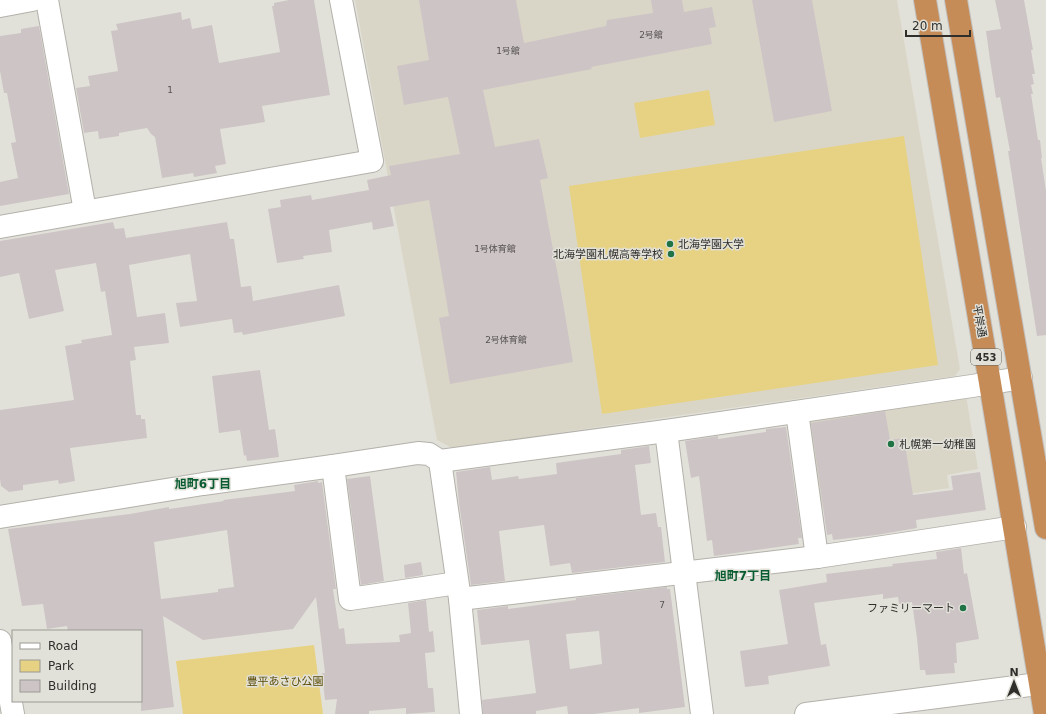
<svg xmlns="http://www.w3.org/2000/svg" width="1046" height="714" font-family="'DejaVu Sans','Noto Sans JP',sans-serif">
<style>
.built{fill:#dad6c7}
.green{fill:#e6d282}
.building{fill:#cdc4c6;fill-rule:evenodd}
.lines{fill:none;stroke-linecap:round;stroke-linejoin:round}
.minor-casing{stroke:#b3b1aa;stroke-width:24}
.highway-casing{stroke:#c1c0bf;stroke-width:24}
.minor{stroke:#fff;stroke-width:22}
.highway{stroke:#c68c58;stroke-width:22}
.poi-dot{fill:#1f7345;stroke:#e2e1d9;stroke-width:1.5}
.labels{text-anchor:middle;stroke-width:3;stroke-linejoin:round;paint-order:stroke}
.number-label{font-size:9px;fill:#565452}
.shield{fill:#e2e1d9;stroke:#65645f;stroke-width:1}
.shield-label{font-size:10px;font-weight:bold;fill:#2f2e2b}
.poi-label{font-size:11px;fill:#2f2e2b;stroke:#e2e1d9;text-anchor:start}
.street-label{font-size:11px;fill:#2f2e2b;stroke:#e2e1d9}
.park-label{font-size:11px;fill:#594a03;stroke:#e2e1d9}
.neighbourhood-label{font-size:12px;font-weight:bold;fill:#095b32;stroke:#e2e1d9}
</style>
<rect width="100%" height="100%" fill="#e2e1d9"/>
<g class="built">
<path d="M355,0H897L960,369L955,376L452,448L437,440Z"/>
<path d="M966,395L978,469L947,475L949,488L816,508L806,418Z"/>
</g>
<g class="green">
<path d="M709,90L715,125L640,138L634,103Z"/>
<path d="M904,136L938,365L602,414L569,186Z"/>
<path d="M314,645L323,714H183L176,661Z"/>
</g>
<g class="building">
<path d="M289,0H314L330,95L262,106L265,122L220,129L226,164L215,166L217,173L194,177L193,173L162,178L155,137L151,134L147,128L119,133V136L99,139L98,131L84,133L76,88L90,86L88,76L118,71L111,31L118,30L116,24L181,12L182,20L190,18L192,29L212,25L219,63L280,52L272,6H274V3Z"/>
<path d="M419,0H516L524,43L606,26L607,20L653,13L651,0H682L684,12L712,7L716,27L709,28L712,44L591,67L592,69L483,90L495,147L539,139L548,178L540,180L562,297L573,362L450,384L439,318L449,316L429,200L390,207L394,226L373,230L372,222L329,230L332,252L303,256L304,259L277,263L268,209L281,207L280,200L311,195L312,200L369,190L367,180L391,175L389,166L460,154L448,97L404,105L397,66L429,60Z"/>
<path d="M752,0H812L832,111L774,122Z"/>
<path d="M995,0H1024L1033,50H1031L1035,74H1032L1034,84L1031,85L1033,94H1031L1038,140H1040L1042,158H1041L1046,191V335L1037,336L1008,151H1010L1000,97L996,98L990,60L986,31L1001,29Z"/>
<path d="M39,26L69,194L0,206V182L18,178L11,143L16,142L7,93H4L0,71V36L21,33V29Z"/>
<path d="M113,222L115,229L124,228L126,238L227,222L230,239H234L241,287L251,286L253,301L339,285L345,316L243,335L242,332L234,333L232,319L180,327L176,303L197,301L190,254L129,265L137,317L165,313L169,343L134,347L136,360L130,361L136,415H141V419H145L147,438L70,448L75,481L59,484L58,480L23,485V490L9,492L1,486L0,479V410L74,400L65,346L82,343L81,340L112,335L105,291L101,292L96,263L55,270L64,311L29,319L19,273L0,277V241Z"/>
<path d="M260,370L269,430L275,429L279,457L247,461L246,455L244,456L240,430L219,433L212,376Z"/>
<path d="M885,411L890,440L904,438L913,495L953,490L951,476L980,472L986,510L916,520L917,528L876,535L833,540L832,534L827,535L811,423Z"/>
<path d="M786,427L802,538H798L799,544L714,556L712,540L707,541L699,476L691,478L685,441L718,436V439L766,432V429Z"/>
<path d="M649,446L651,463L635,465L641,515L656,513L658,527H661L665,562L572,573L570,563L550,566L544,525L499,531L505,581L471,585L459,503L456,472L490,467L492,480L518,476L519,479L557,474L556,463L621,454V450Z"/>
<path d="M370,476L384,581L361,585L347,479Z"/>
<path d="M318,481V483L322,482L336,589H333L339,629L344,628L346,644L400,642L399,635L411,633L408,603L426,600L429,632L433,631L435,652L425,653L428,688H433L435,712L406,714V708L369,711V714H335L337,699L325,700L322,673H325L316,597L293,629L203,640L163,616L174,707L141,711V631H68L67,626L47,629L43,604L22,606L8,529L130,514L169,507V509L224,501L223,500L295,491L294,485ZM227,530L234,587L218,589V592L161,599L154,542Z"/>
<path d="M961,548L964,574L967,573L979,639L956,643L957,663H954L955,673L926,675L925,670H920L917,638L912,602L899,604L898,597L883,599V594L814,603L821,645L826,644L830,666L768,676L769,684L745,687L740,651L788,644L779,590L827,582L826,574L893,566L892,564L937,559L936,552Z"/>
<path d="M421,562L423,575L405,578L404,565Z"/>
<path d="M667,587V589H670L685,707L639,713V708L594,714H568L567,706L536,711V714H483L482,700L536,693L529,640L481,645L477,610L508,606V609L576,600V598ZM599,631L602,664L570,669L566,634Z"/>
</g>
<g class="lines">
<defs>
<g id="minor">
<path d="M47,0L85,211"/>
<path d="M0,6L32,0"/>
<path d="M0,227L372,161L341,0"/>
<path d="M797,412L817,557"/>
<path d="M666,431L702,714"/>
<path d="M440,461L460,599L471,714"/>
<path d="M333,466L350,599L457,583"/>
<path d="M0,517L203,484L333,466L418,453L429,454L440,461L666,431L972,386L1021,378"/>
<path d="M460,599L817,557L1015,527"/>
<path d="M0,641L13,714"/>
<path d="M806,714L1046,683"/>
</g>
<g id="highway">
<path d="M925,0L990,383L1045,714"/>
<path d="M956,0L1046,528"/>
</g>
</defs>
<use href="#minor" class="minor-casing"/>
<use href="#highway" class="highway-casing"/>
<use href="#minor" class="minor"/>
<use href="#highway" class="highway"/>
</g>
<g class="poi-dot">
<circle cx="670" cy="244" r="4"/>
<circle cx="671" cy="254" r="4"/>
<circle cx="891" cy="444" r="4"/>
<circle cx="963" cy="608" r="4"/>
</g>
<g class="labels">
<g class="number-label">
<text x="651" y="38">2号館</text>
<text x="508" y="54">1号館</text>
<text x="170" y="93">1</text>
<text x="495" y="252">1号体育館</text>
<text x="506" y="343">2号体育館</text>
<text x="662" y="608">7</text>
</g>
<rect class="shield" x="971" y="349" width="30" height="16" rx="3"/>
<g class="shield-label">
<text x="986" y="361">453</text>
</g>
<g class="poi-label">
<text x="678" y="248">北海学園大学</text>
<text x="663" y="258" text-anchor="end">北海学園札幌高等学校</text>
<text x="899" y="448">札幌第一幼稚園</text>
<text x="955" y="612" text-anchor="end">ファミリーマート</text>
</g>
<g class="street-label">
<text transform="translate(980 321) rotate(80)" y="4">平岸通</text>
</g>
<g class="park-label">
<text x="285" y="685">豊平あさひ公園</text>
</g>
<g class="neighbourhood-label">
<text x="203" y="488">旭町6丁目</text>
<text x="743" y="580">旭町7丁目</text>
</g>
</g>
<rect x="12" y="630" width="130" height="72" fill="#e2e1d9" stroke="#9a9993"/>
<rect x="20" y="643" width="20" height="6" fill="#ffffff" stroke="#9a9993"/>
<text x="48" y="650" font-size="12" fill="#2f2e2b">Road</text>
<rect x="20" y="660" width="20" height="12" fill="#e6d282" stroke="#9a9993"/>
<text x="48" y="670" font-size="12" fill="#2f2e2b">Park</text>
<rect x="20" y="680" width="20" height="12" fill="#cdc4c6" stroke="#9a9993"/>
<text x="48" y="690" font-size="12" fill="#2f2e2b">Building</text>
<g transform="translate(1014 682)" stroke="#e2e1d9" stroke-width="3" paint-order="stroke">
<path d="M0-3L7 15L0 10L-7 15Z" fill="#2f2e2b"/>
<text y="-6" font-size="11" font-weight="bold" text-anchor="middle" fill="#2f2e2b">N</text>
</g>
<path d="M906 30v6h64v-6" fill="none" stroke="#2f2e2b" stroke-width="2"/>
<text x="912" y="30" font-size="12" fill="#2f2e2b" stroke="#e2e1d9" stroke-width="3" paint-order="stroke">20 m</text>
</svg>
